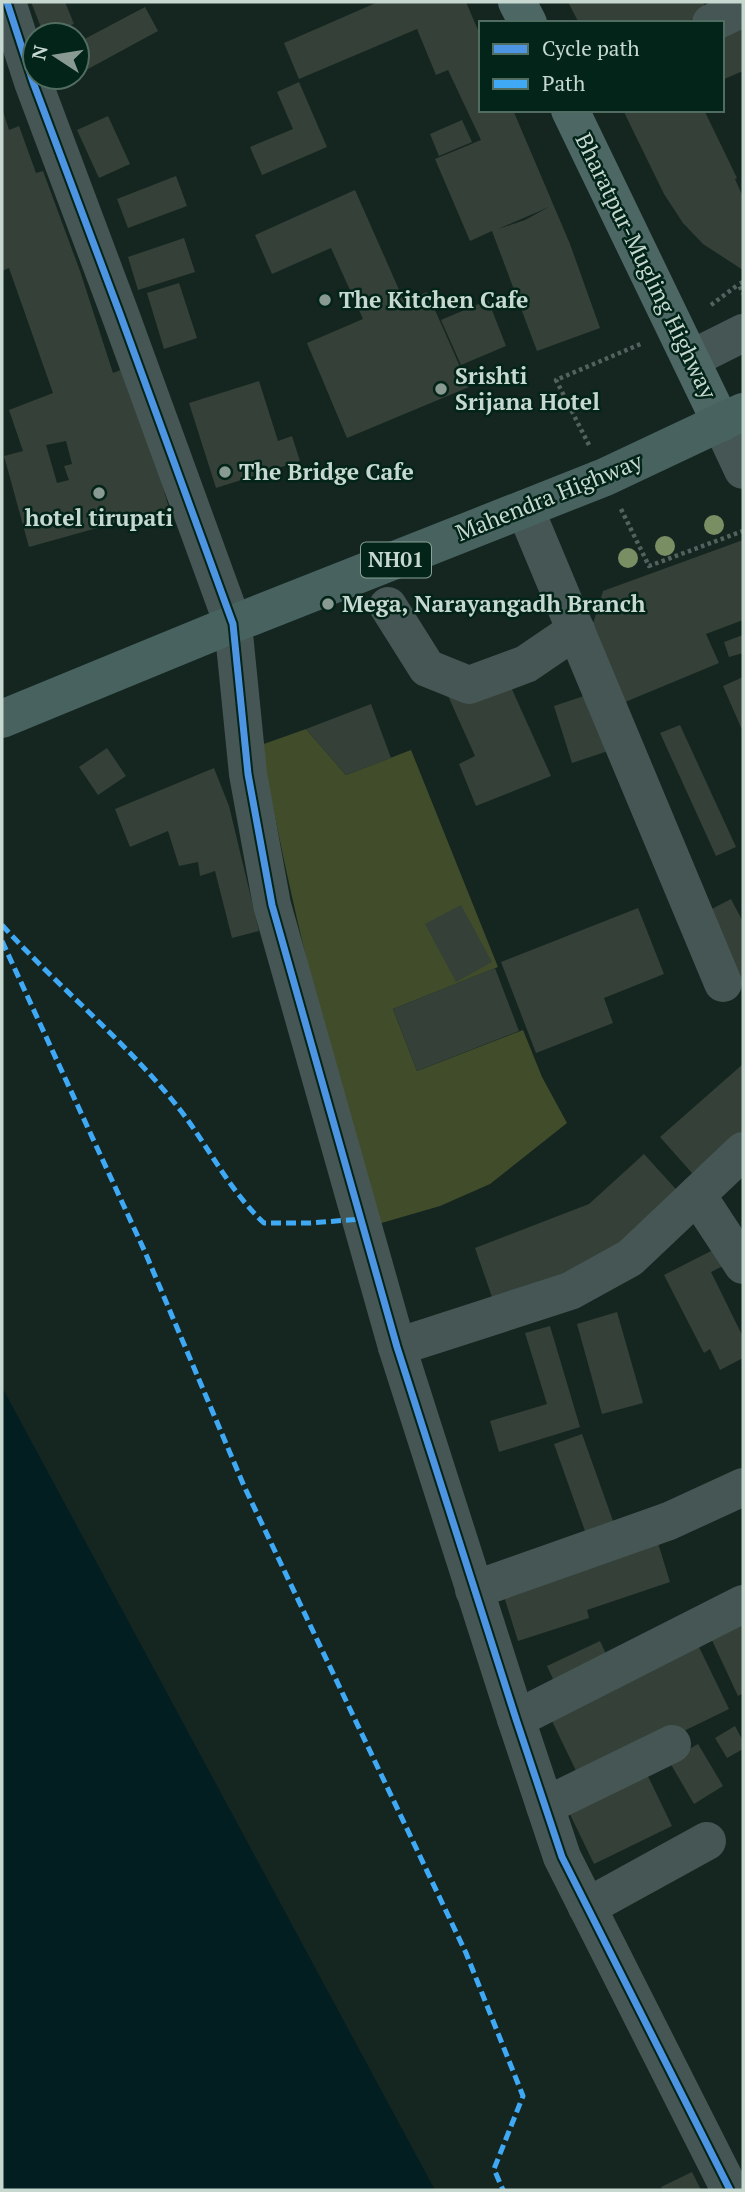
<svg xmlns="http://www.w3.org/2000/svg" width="745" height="2192" font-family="'PT Serif',serif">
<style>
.green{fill:#414d2a}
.water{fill:#021e21}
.building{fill:#344038;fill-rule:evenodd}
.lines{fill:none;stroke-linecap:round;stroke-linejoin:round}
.path{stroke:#53625f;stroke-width:4.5;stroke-dasharray:3.5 3.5;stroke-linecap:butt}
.minor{stroke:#455654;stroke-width:38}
.major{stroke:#4d6764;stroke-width:38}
.highway{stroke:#47625f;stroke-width:38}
.quiet{stroke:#3fa9f5;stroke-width:5;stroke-dasharray:10 5;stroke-linecap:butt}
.cycleway-casing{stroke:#032418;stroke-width:11}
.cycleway{stroke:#4d94e3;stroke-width:7}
.tree{fill:#7a8e64}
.poi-dot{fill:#889a92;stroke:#032418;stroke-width:2.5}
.labels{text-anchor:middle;stroke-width:5;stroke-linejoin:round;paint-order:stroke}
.shield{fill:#032418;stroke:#8ca298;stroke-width:2}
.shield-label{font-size:21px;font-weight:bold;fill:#c6d8cf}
.street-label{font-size:23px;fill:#c6d8cf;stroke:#032418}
.poi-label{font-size:23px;font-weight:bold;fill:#c6d8cf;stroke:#032418;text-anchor:start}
</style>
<rect width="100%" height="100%" fill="#152620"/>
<path class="green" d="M306,729L346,775L411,750L498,967L393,1009L417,1071L523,1030L542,1077L567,1123L490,1184L440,1206L378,1224C331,1067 291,907 261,745Z"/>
<path class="water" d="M2,1387L435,2190H2Z"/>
<g class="building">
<path d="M31,2H65L74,24L44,35Z"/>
<path d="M378,2H466L481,37V110H513L570,244L600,328L537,351L492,231L470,241L435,159L481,140L448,70L436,75L417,29L299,79L284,43ZM549,207L525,220L498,229Z"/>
<path d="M568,2H703L708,13L683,23H579Z"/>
<path d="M145,7L158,31L77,75V43Z"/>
<path d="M743,25V71L722,80V34Z"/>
<path d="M299,82L327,147L262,175L250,147L293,129L277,92Z"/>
<path d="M2,108L9,130L19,126L36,173L43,171L80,271L113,373L123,369L150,442L169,508L29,547L4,456L23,451L9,410L53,393L9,268L2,271ZM66,441L72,464L64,466L69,480L57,483L46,445Z"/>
<path d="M623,110H704L737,178L735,179L743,197V270L703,244L683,223L664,194Z"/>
<path d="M108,116L130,164L99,178L77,130Z"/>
<path d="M462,120L472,142L439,156L430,134Z"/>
<path d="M176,176L187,206L128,228L117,199Z"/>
<path d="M355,190L404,301L427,292L469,387L347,438L307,343L363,319L331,248L272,274L255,235Z"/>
<path d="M184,238L195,272L138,290L128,257Z"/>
<path d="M179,283L197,338L164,349L147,293Z"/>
<path d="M488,300L506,346L461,365L441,320Z"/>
<path d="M259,381L278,441L292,436L300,461L216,488L189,403Z"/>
<path d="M743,540V620L706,634L719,663L618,705L589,637L603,591Z"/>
<path d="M743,635V653L729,657L724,642Z"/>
<path d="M497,656L551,776L476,806L459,764L475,756L440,678Z"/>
<path d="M743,677V732L723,686Z"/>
<path d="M590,694L608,751L572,763L554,706Z"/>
<path d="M371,704L391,758L346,775L306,729Z"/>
<path d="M680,725L736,847L716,856L660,733Z"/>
<path d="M107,748L126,776L98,795L79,767Z"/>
<path d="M214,768L229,806L259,931L232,938L215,871L200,876L198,862L179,866L168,831L130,847L115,809Z"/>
<path d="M731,899L743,922V985L706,912Z"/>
<path d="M461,905L492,962L456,982L425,924Z"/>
<path d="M638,908L664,974L604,998L613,1023L536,1053L501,962Z"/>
<path d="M495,968L519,1031L417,1071L393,1009Z"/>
<path d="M743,1064V1142L699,1181L660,1137Z"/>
<path d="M644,1154L683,1197L622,1254L493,1300L475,1248L589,1204Z"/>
<path d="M715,1249L723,1266L711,1272L743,1337V1358L720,1370L710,1349L704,1353L664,1275Z"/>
<path d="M617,1312L643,1403L602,1414L577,1324Z"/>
<path d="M550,1326L580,1427L499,1452L490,1421L547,1404L525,1333Z"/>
<path d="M582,1434L618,1535L590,1545L554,1444Z"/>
<path d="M658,1543L670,1582L587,1610L589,1618L518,1641L503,1593Z"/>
<path d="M743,1621V1693L738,1696L710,1636Z"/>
<path d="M600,1641L612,1667L559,1692L547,1666Z"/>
<path d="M698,1645L729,1709L581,1781L550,1717Z"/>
<path d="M735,1726L743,1741V1749L727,1758L715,1738Z"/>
<path d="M698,1744L723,1786L694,1804L669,1761Z"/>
<path d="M644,1768L672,1826L594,1864L566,1806Z"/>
<path d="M692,2172L701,2190H663L661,2187Z"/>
</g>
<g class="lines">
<g class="path">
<path d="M743,282L739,284L743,294"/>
<path d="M711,305L739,284"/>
<path d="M589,445L556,380L643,343"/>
<path d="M621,509L649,566L743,531"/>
</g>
<g class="minor">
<path d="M7,2L33,82L120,314L233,624L248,774L272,905L397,1347L516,1719L562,1857L730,2190"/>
<path d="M711,23L743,8"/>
<path d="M691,359L743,333"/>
<path d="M721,423L743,470"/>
<path d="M525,509L723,983"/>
<path d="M388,606L427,668L469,685L526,664L576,630"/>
<path d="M697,1195L743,1265"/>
<path d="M397,1347L570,1291L630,1258L743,1151"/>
<path d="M474,1590L669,1521L743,1487"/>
<path d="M516,1719L743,1604"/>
<path d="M545,1806L672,1744"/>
<path d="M587,1907L707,1841"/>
</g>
<g class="major">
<path d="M517,2L528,23"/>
<path d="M570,110L721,423"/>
</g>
<path class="highway" d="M2,719L233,624L605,477L743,412"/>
<g class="quiet">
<path d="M2,925C60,989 128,1043 181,1111C210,1149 229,1190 264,1223H311L361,1219"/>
<path d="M2,941L145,1252L244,1486L466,1953L523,2096L494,2169L503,2190"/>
</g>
<defs>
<path id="cycleway" d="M7,2L33,82L120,314L233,624L248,774L272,905L397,1347L516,1719L562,1857L730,2190"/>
</defs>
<use href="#cycleway" class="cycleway-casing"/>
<use href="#cycleway" class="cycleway"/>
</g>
<g class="tree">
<circle cx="714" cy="525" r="10"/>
<circle cx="665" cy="546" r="10"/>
<circle cx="628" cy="558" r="10"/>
</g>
<g class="poi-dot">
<circle cx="325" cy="300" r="7"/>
<circle cx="441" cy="389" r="7"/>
<circle cx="225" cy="472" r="7"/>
<circle cx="99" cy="493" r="7"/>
<circle cx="328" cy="604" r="7"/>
</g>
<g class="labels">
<rect class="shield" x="361" y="542.5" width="70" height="35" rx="5"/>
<g class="shield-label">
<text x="396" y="567">NH01</text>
</g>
<g class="street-label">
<text transform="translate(646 266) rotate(64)" y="8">Bharatpur-Mugling Highway</text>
<text transform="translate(549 497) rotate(-22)" y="8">Mahendra Highway</text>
</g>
<g class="poi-label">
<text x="339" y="308">The Kitchen Cafe</text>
<text x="455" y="384">Srishti<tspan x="455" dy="26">Srijana Hotel</tspan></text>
<text x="239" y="480">The Bridge Cafe</text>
<text x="99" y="526" text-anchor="middle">hotel tirupati</text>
<text x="342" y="612">Mega, Narayangadh Branch</text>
</g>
</g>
<rect width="745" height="2192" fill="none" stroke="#c6d8cf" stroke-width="7"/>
<rect x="479" y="21" width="245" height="91" fill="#032418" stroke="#516c61" stroke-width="2"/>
<rect x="493" y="44" width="35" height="10" fill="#4d94e3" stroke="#516c61" stroke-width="2"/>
<text x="542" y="56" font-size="21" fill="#c6d8cf">Cycle path</text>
<rect x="493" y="79" width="35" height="10" fill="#3fa9f5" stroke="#516c61" stroke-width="2"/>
<text x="542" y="91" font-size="21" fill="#c6d8cf">Path</text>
<g transform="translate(56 56) rotate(282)"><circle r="33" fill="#032418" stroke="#516c61" stroke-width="2"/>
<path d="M0-5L12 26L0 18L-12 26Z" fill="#889a92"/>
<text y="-10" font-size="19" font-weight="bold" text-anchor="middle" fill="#c6d8cf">N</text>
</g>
</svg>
